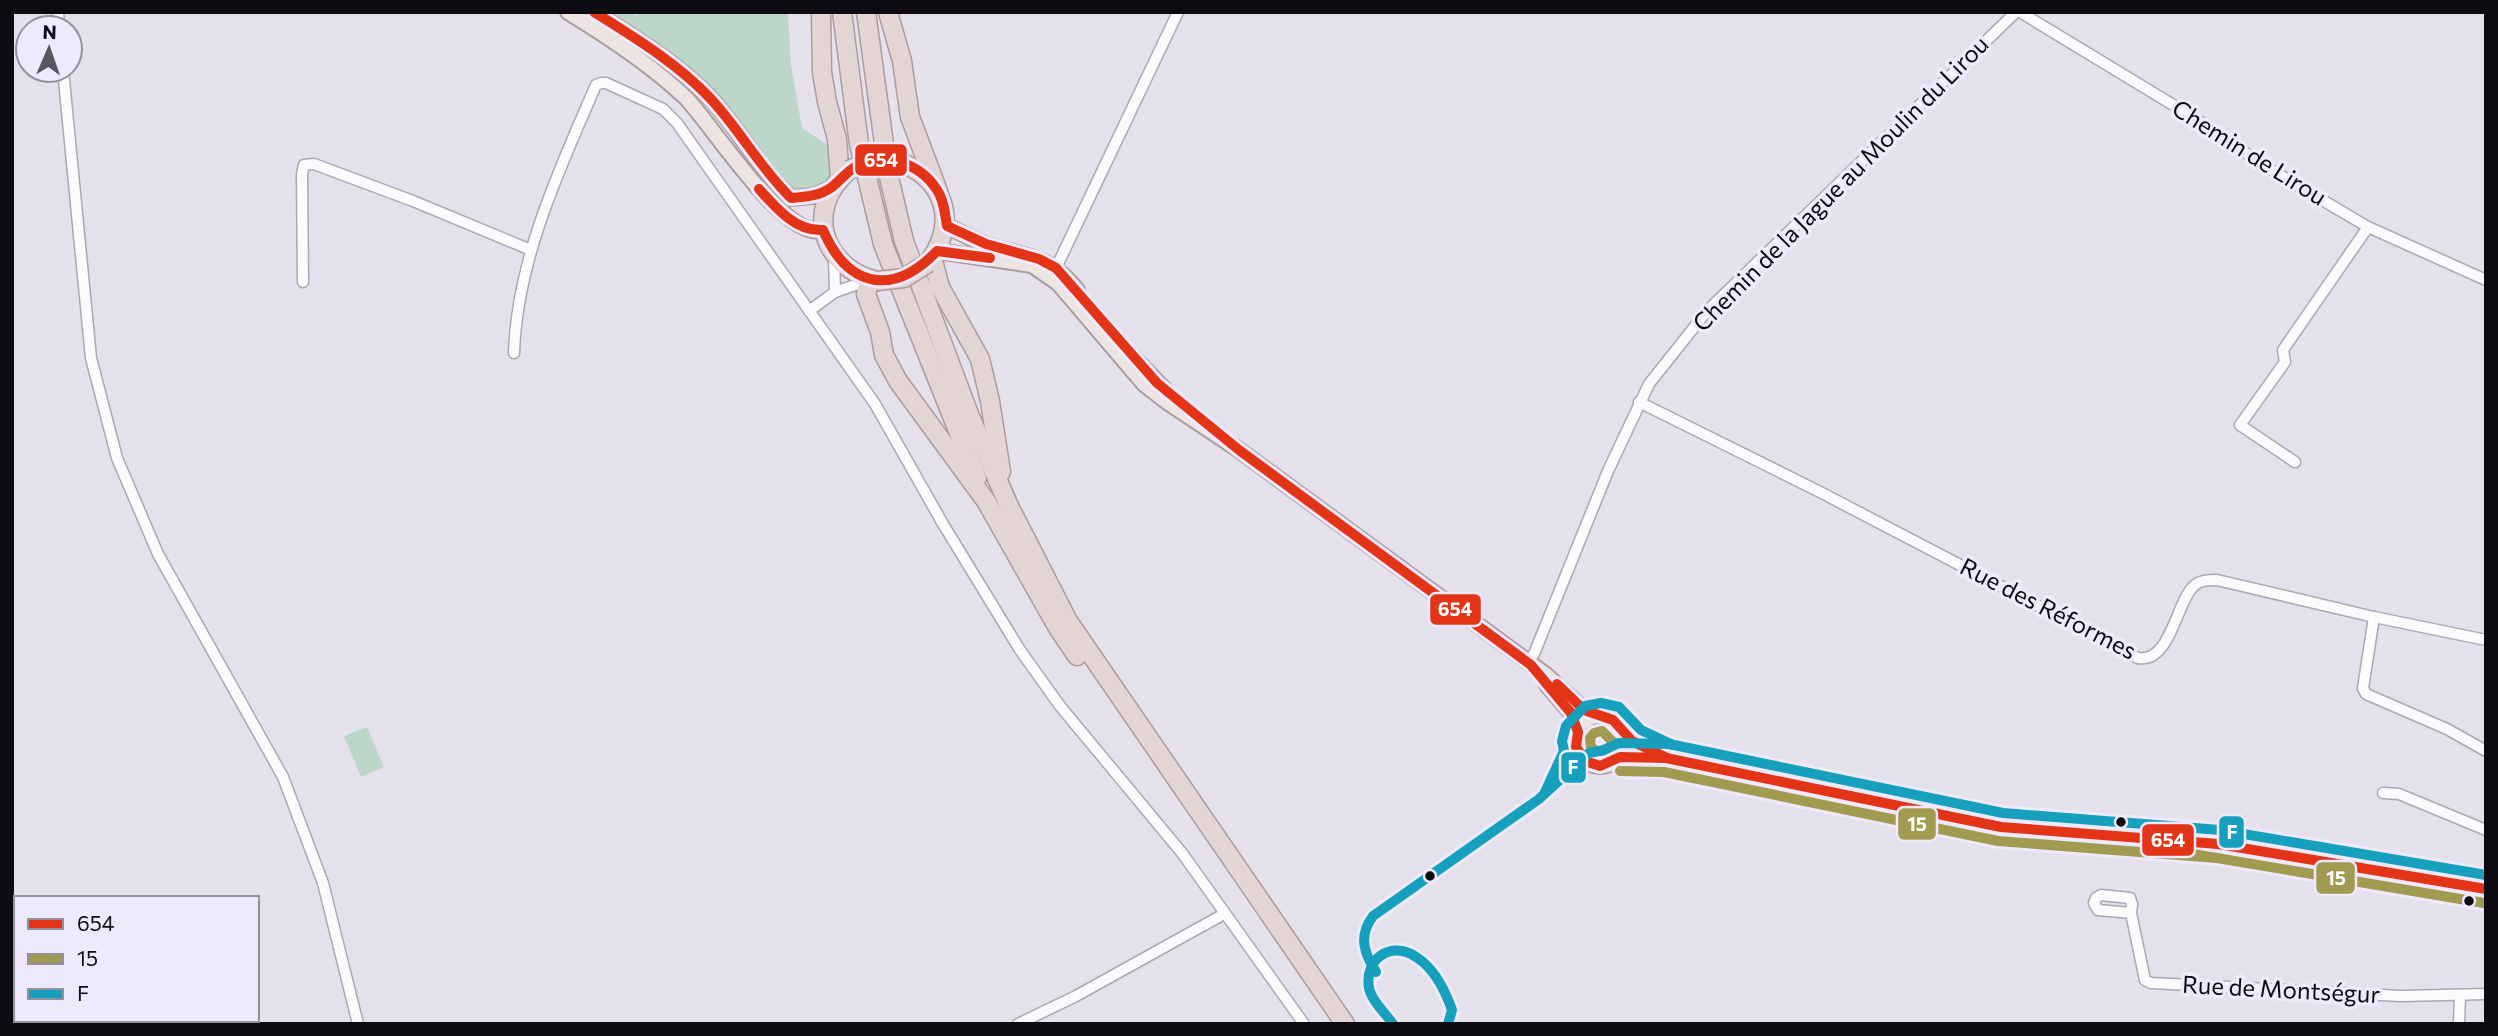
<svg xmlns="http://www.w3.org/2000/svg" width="2498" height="1036" font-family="Commissioner,sans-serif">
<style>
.green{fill:#bcd7ca}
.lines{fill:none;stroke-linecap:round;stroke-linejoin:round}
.street-casing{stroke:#aba8b2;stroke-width:13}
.primary-casing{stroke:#ab9c9d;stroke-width:18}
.highway-casing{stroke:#ab9c9d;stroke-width:21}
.street{stroke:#fbfafc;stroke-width:10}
.primary{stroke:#ece4e3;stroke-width:14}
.highway{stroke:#e2d5d3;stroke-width:18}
.highway-bridge-casing{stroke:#ab9c9d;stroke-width:21;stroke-linecap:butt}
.highway-bridge{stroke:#e2d5d3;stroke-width:18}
.bus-1-casing{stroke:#efe9fc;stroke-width:16}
.bus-2-casing{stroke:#efe9fc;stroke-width:16}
.bus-3-casing{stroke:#efe9fc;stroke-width:16}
.bus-1{stroke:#e43417;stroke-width:10}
.bus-2{stroke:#a19b51;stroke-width:10}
.bus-3{stroke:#16a0be;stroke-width:10}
.bus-dot{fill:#0d0a12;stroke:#efe9fc;stroke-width:2.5}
.labels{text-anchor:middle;stroke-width:7;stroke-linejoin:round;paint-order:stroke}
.street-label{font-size:24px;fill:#0d0a12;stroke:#efe9fc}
.line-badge{stroke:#efe9fc;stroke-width:2.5}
.badge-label{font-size:19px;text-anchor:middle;font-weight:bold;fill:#fff}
</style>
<rect width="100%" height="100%" fill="#e4e1ed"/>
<g class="green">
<path d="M599,12H630L636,16L638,12H788L791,65L802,128L857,164L849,186L835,200L825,203H810L792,194L736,123Z"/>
<path d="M367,727L384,767L361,777L344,736Z"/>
</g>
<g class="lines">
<defs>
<g id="street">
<path d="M58,12L59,28"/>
<path d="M2020,12L2198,120L2263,165L2368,227L2486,280"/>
<path d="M63,70L91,358L117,458L158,554L283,777L323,883L358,1024"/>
<path d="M834,256L835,292"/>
<path d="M1050,272L1056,268L1178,12"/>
<path d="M303,282L302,174L304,165L314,164L413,201L531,250"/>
<path d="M809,311L835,292L858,284L861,277"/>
<path d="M514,353C517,260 559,170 596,85L601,83H606L663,109L677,123L875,404L943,524L1020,650L1060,706L1182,853L1304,1024"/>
<path d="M1639,402L1822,493L2138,658C2170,663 2176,605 2192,588C2198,580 2208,580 2217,580L2374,617L2486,640"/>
<path d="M2295,462L2240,425L2285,362L2283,350L2368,227"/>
<path d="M2374,617L2363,688L2366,694L2447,729L2486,751"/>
<path d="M1527,662L1534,654L1608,471L1649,384L1707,311L2016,12"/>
<path d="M2383,793L2399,794L2486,830"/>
<path d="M2131,913L2098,910L2094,903L2096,898L2101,895L2130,898L2132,904L2131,913L2145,980L2151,983L2401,996L2486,994"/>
<path d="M1018,1024L1076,996L1224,914"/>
<path d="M2459,1024L2460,996"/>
</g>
<g id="primary">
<path d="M568,12C609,37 650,64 685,97C712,124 784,241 823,230"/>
<path d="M594,12C635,38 677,63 710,98C740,130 759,169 791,198L813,196L832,188"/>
<path d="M945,213L947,226C960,232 973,240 987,245C1028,258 1047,254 1077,290"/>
<path d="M937,251L1032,265L1058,283L1144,384L1167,402L1239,450L1546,675L1584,710L1607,717"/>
<path d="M1133,357L1165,390"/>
<path d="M1547,685L1571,713L1578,732"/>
<circle cx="1600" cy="741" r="25"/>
<path d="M1624,735L1659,755"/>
<path d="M1620,757L1666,758L2001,827L2218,844"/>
<path d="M2211,843L2486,889"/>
</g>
<g id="highway">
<path d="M821,12L822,72L827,102L837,139L840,178"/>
<path d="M842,12L859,144L883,244L977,478"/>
<path d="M866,12L888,173L904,241L969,414L1009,506L1068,621L1345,1024"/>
<path d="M888,12L902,61L910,117L938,191"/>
<path d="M898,161C945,179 959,222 928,263"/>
<path d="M849,170C804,208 821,267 877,281"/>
<path d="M932,257L940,287L980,359L990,401L1001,472"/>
<path d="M870,279L866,294L880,332L884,355L898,381L986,501L1058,628L1077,656"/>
</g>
</defs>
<use href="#street" class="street-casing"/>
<use href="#primary" class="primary-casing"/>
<use href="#highway" class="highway-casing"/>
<use href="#street" class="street"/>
<use href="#primary" class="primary"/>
<use href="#highway" class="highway"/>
<defs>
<g id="highway-bridge">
<path d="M849,170C866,162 879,159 898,161"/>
<path d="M877,281L904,278L928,263"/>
</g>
</defs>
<use href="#highway-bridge" class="highway-bridge-casing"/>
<use href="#highway-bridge" class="highway-bridge"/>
<defs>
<g id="bus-1">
<path d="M594,12C635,38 677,63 710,98C740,130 760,168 791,198C805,197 820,196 832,187C841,180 847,171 857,166C885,152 920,163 937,190C944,200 945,214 947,226L986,244L1039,259L1056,268L1157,383L1239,450L1531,665L1571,713L1578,732L1576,747L1585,761L1600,766L1620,757L1666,758L2001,827L2218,844L2486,889"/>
<path d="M759,189C775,207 796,232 823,230C848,288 893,297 937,251L990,258"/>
<path d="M1557,684L1584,710L1613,720L1632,741L1667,758"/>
</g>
<g id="bus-2">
<path d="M1611,746L1602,751H1596L1591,747L1590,738L1594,733L1602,731L1615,744"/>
<path d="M1620,771L1664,772L1998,841L2217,858"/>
<path d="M2187,853L2484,903"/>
</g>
<g id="bus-3">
<path d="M1545,792L1564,751L1562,741L1566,726L1585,706L1601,703L1619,707L1641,730L1673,745"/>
<path d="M1376,972C1364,953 1358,936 1373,916L1539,799L1589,753L1604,750L1619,743L1669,744L2003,813L2220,830L2486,875"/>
<path d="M1393,1024C1386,1014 1371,1000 1369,988C1364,959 1391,940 1416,957C1434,968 1445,990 1452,1010L1448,1024"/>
</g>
</defs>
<use href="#bus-1" class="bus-1-casing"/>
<use href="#bus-2" class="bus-2-casing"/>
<use href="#bus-3" class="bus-3-casing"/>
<use href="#bus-1" class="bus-1"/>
<use href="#bus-2" class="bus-2"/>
<use href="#bus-3" class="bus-3"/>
</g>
<g class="bus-dot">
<circle cx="2121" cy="822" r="6"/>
<circle cx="1430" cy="876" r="6"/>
<circle cx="2469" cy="901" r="6"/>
</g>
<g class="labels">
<g class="street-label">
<text transform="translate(2249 153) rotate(32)" y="8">Chemin de Lirou</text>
<text transform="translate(1841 184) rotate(-45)" y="8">Chemin de la Jague au Moulin du Lirou</text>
<text transform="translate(2048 609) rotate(27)" y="8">Rue des Réformes</text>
<text transform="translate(2281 990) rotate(3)" y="8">Rue de Montségur</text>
</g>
</g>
<g class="line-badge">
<rect x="854" y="143" width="54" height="34" rx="7" fill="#e43417"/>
<rect x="1429" y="593" width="53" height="33" rx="7" fill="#e43417"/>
<rect x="1560" y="751" width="27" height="33" rx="7" fill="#16a0be"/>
<rect x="1897" y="807" width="40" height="34" rx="7" fill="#a19b51"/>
<rect x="2218" y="815" width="27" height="34" rx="7" fill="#16a0be"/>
<rect x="2141" y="823" width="54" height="34" rx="7" fill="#e43417"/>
<rect x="2315" y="861" width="41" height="34" rx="7" fill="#a19b51"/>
</g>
<g class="badge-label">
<text x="881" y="167">654</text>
<text x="1455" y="616">654</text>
<text x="1573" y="774">F</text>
<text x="1917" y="831">15</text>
<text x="2232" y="839">F</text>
<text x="2168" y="847">654</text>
<text x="2336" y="885">15</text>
</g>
<rect width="2498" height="1036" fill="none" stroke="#0d0a12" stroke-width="28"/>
<rect x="14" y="896" width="245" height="126" fill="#efe9fc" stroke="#95909e" stroke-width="2"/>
<rect x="28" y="919" width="35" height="10" fill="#e43417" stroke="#95909e" stroke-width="2"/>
<text x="77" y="931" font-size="21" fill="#0d0a12">654</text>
<rect x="28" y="954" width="35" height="10" fill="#a19b51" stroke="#95909e" stroke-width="2"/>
<text x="77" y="966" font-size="21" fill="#0d0a12">15</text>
<rect x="28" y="989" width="35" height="10" fill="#16a0be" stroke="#95909e" stroke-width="2"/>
<text x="77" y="1001" font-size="21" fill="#0d0a12">F</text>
<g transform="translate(49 49) rotate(2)"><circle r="33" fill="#efe9fc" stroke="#95909e" stroke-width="2"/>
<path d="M0-5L12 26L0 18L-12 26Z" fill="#58555f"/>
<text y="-10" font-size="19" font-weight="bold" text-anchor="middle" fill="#0d0a12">N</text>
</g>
</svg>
